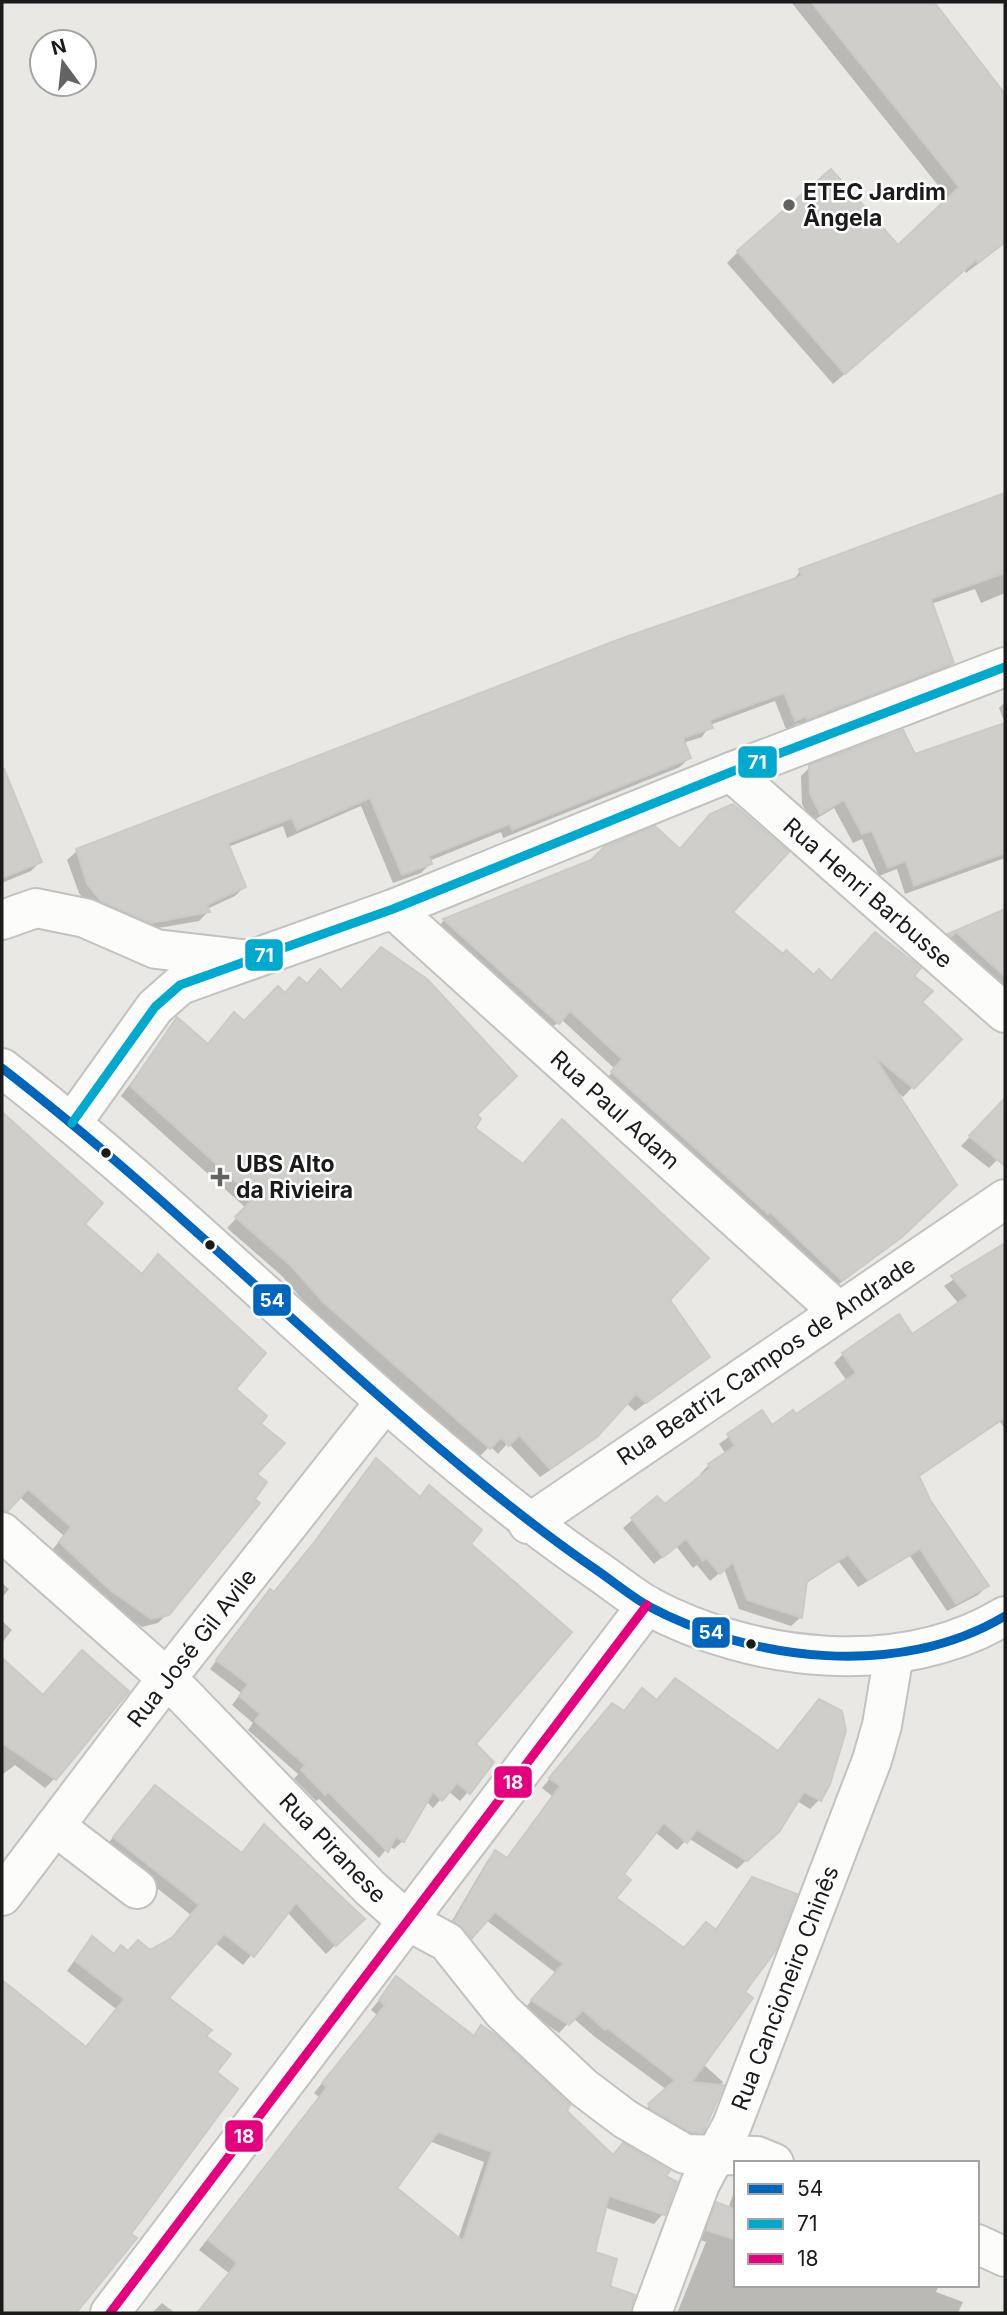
<svg xmlns="http://www.w3.org/2000/svg" width="1007" height="2315" font-family="Inter,sans-serif">
<style>
.shadow{fill:#0003;fill-rule:evenodd}
.building{fill:#d0cecb;stroke:#cccac5;stroke-width:2;fill-rule:evenodd}
.lines{fill:none;stroke-linecap:round;stroke-linejoin:round}
.minor-casing{stroke:#c2c2c0;stroke-width:42}
.minor{stroke:#fcfcfb;stroke-width:38}
.bus-1-casing{stroke:#fff;stroke-width:14}
.bus-2-casing{stroke:#fff;stroke-width:14}
.bus-3-casing{stroke:#fff;stroke-width:14}
.bus-1{stroke:#0065bd;stroke-width:9}
.bus-2{stroke:#00a9ce;stroke-width:9}
.bus-3{stroke:#e5007d;stroke-width:9}
.poi-dot{fill:#636361;stroke:#fff;stroke-width:2.5}
.bus-dot{fill:#1b1b1b;stroke:#fff;stroke-width:2.5}
.labels{text-anchor:middle;stroke-width:5;stroke-linejoin:round;paint-order:stroke}
.poi-label{font-size:23px;font-weight:bold;fill:#1b1b1b;stroke:#fff;text-anchor:start}
.street-label{font-size:23px;fill:#1b1b1b;stroke:#fff}
.line-badge{stroke:#fff;stroke-width:2.5}
.badge-label{font-size:19px;text-anchor:middle;font-weight:bold;fill:#fff}
</style>
<rect width="100%" height="100%" fill="#e9e8e4"/>
<g class="shadow">
<path d="M791,2H932L1005,97V243L966,273L964,270L833,384L727,263L738,252L898,247L949,199Z"/>
<path d="M1005,493V593L981,603L975,589L931,604L952,663L943,672L799,727V723L786,729L775,701L710,725L702,737L683,743L689,758L680,767L503,838L501,832L429,861L430,864L421,873L393,883L361,806L287,838L283,826L228,847L244,887L235,896L207,909L208,912L199,921L141,931L92,910L79,893L67,860L77,851L621,640L792,582L800,571Z"/>
<path d="M1005,702V723L999,708Z"/>
<path d="M1005,724V858L905,894L897,869L879,876L862,839L853,843L834,808L811,822L802,804L801,776L810,767L914,757Z"/>
<path d="M2,765L40,862L31,871L2,883Z"/>
<path d="M592,862L731,912L783,956L814,977L830,983L911,977L920,1002L959,1039L903,1097L894,1089L955,1185L891,1246L832,1289L604,1082L615,1069L561,1019L549,1031L436,929L444,920Z"/>
<path d="M1005,911V994L941,944L949,935Z"/>
<path d="M284,995L474,1115L472,1128L667,1299L708,1357L635,1411L625,1402L585,1446L540,1477L508,1443L498,1454L490,1446L479,1457L313,1312L282,1276L227,1228L246,1208L121,1096L178,1020L207,1045Z"/>
<path d="M1005,1100V1152L989,1168L961,1146Z"/>
<path d="M2,1114L100,1203L83,1224L234,1390L258,1424L255,1474L167,1614L158,1623L142,1627L101,1598L51,1551L64,1536L7,1486L11,1482L2,1474Z"/>
<path d="M1005,1245V1429L1000,1422L918,1477L929,1501L987,1586L978,1595L947,1611L910,1556L858,1587L839,1562L805,1584L800,1618L791,1626L739,1609L724,1569L710,1581L697,1565L693,1568L676,1546L654,1564L623,1528L656,1499L665,1507L702,1477L700,1474L709,1465L726,1454L719,1444L762,1413L772,1427L795,1417L847,1381L834,1363L843,1354L912,1337L959,1304L944,1286Z"/>
<path d="M376,1461L469,1544L474,1745L468,1792L460,1801L448,1791L433,1808L426,1801L403,1841L394,1849L389,1846L379,1858L319,1799L316,1801L294,1779L298,1774L248,1730L253,1723L232,1705L241,1693L210,1669L262,1600L273,1594L305,1555Z"/>
<path d="M2,1583L9,1589L2,1598Z"/>
<path d="M2,1621L12,1630L2,1643Z"/>
<path d="M2,1660L42,1697L54,1779L45,1788L15,1765L2,1775Z"/>
<path d="M656,1702L819,1800L810,1809L797,1801L767,1841L737,1869L688,1838L677,1850L655,1832L622,1874L613,1899L683,1950L714,1931L752,1879L742,1993L703,2064L723,2082L713,2093L702,2132L692,2141L641,2114L667,2090L595,2037L573,2018L559,2033L524,2009L556,1973L486,1920L462,1946L446,1931L487,1861L496,1852L506,1859L552,1796L542,1788L603,1714L623,1713Z"/>
<path d="M155,1787L240,1854L264,1826L362,1919L326,1954L287,1912L243,1965L214,1942L166,1998L203,2036L214,2072L129,2234L134,2238L74,2313H2V1983L85,2048L116,2009L67,1971L83,1948L92,1939L113,1955L121,1947L127,1953L150,1952L170,1941L191,1915L105,1847Z"/>
<path d="M396,1979L472,2037L482,2027L612,2156L663,2176V2214L654,2224L604,2207L593,2253L608,2287L622,2292L614,2313H320L295,2292L280,2313H197L229,2273L199,2250L319,2097L314,2093L377,2015L371,2010ZM429,2141L484,2162L458,2239L395,2188Z"/>
<path d="M736,2186V2285H939L936,2292L963,2302L958,2313H677L706,2242L698,2239L708,2214L717,2205L728,2209Z"/>
<path d="M162,2303L175,2313H152Z"/>
</g>
<g class="building">
<path d="M811,2H934L1005,94V242L978,263L976,260L845,374L737,251L831,169L898,245L959,187Z"/>
<path d="M1005,493V573L931,599L954,663L807,719V716L795,721L784,693L710,720L713,728L683,738L691,758L512,830L510,824L429,856L432,864L402,875L370,798L297,830L292,818L228,843L246,887L207,905L210,912L151,923L101,901L87,884L76,849L620,639L802,576L799,569Z"/>
<path d="M1005,723V853L914,886L906,861L888,868L872,831L862,834L844,800L820,814L810,794L809,765L903,730L915,754Z"/>
<path d="M2,769H4L42,862L2,878Z"/>
<path d="M733,804L789,852L733,912L783,954L786,950L814,975L819,969L831,981L875,932L921,968L914,976L933,991L922,1002L962,1039L914,1089L874,1056L957,1185L902,1237L842,1281L770,1212L768,1214L611,1072L622,1059L570,1011L559,1024L443,919L591,860L604,847L655,826L680,849L710,814Z"/>
<path d="M1005,909V977L956,932L951,937L948,934Z"/>
<path d="M381,947L427,979L517,1076L477,1115L481,1119L475,1128L523,1164L562,1119L709,1258L670,1300L710,1357L646,1403L636,1394L597,1437L550,1469L519,1435L509,1446L501,1438L490,1449L323,1302L291,1266L235,1217L254,1198L130,1086L177,1017L208,1044L234,1012L244,1021L278,986L285,993L299,977L307,984L320,969L341,990Z"/>
<path d="M1005,1098V1166L969,1136Z"/>
<path d="M2,1112L103,1203L85,1224L142,1274L158,1254L266,1353L236,1389L267,1416L261,1424L285,1443L257,1474L267,1482L255,1499L260,1503L169,1615L151,1619L110,1590L59,1542L71,1527L28,1489L8,1511H2Z"/>
<path d="M1005,1243V1417L919,1476L930,1500L989,1586L956,1604L920,1549L868,1580L848,1555L807,1581L802,1618L747,1600L733,1562L720,1574L706,1558L703,1561L686,1539L663,1557L631,1518L657,1496L665,1504L710,1468L708,1464L735,1446L727,1434L762,1410L772,1425L793,1410L796,1414L856,1373L842,1353L899,1314L912,1334L968,1296L951,1276Z"/>
<path d="M376,1458L420,1497L429,1485L482,1530L471,1544L572,1632L476,1744L494,1762L470,1794L457,1783L442,1801L433,1792L404,1842L396,1837L388,1852L328,1792L325,1795L301,1770L305,1765L255,1721L260,1714L239,1696L248,1684L216,1660L270,1589L274,1592L313,1544Z"/>
<path d="M82,1650L129,1691L56,1780L2,1743V1658L43,1695Z"/>
<path d="M675,1678L778,1751L819,1699L842,1711L846,1731L830,1784L821,1801L804,1792L779,1832L747,1861L697,1830L687,1843L664,1823L624,1874L631,1880L616,1898L684,1948L706,1922L716,1930L752,1877L797,1894L776,1950L745,1992L753,1998L692,2082L724,2085L703,2133L691,2132L651,2109L648,2104L675,2080L607,2028L605,2030L583,2010L569,2025L531,2000L563,1964L495,1912L472,1938L454,1921L495,1850L507,1858L560,1786L549,1778L612,1703L624,1711L642,1688L657,1700Z"/>
<path d="M155,1785L242,1853L264,1824L365,1919L336,1946L296,1903L254,1957L224,1934L169,1998L212,2030L206,2036L231,2054L217,2072L238,2089L131,2234L137,2238L76,2313H2V1980L86,2047L124,1999L75,1961L92,1936L114,1954L121,1945L128,1951L138,1940L150,1950L172,1938L199,1905L113,1837Z"/>
<path d="M396,1976L474,2036L481,2025L498,2037L570,2105L567,2111L613,2155L623,2143L670,2171L666,2176L677,2182L665,2215L609,2196L595,2252L617,2259L610,2286L635,2295L631,2313H197L237,2263L208,2240L327,2087L322,2083L385,2005L379,2000ZM438,2132L492,2152L463,2241L397,2188Z"/>
<path d="M716,2202L736,2210V2240L706,2230Z"/>
</g>
<g class="lines">
<defs>
<g id="minor">
<path d="M731,772L1005,1013"/>
<path d="M393,909L838,1311"/>
<path d="M2,920L36,908L85,918L156,949L242,959"/>
<path d="M2,1068C155,1186 292,1324 439,1448C491,1492 542,1533 598,1571C615,1583 631,1596 648,1606C753,1662 900,1679 1005,1616"/>
<path d="M72,1123L155,1007L180,985L393,909L731,772L1005,667"/>
<path d="M528,1524L1005,1199"/>
<path d="M2,1532L167,1678L370,1888L406,1920L447,1942L502,2011L584,2088L625,2119L685,2154L757,2156L774,2163"/>
<path d="M55,1826L137,1889"/>
<path d="M2,1896L167,1678L385,1402"/>
<path d="M977,2244L1005,2257"/>
<path d="M110,2313L647,1605"/>
<path d="M652,2313L700,2184L732,2125L872,1760L882,1725L894,1654"/>
</g>
</defs>
<use href="#minor" class="minor-casing"/>
<use href="#minor" class="minor"/>
<defs>
<path id="bus-1" d="M2,1068C155,1186 292,1324 439,1448C491,1492 542,1533 598,1571C615,1583 631,1596 648,1606C753,1662 900,1679 1005,1616"/>
<path id="bus-2" d="M72,1123L155,1007L180,985L393,909L731,772L1005,667"/>
<path id="bus-3" d="M110,2313L647,1605"/>
</defs>
<use href="#bus-1" class="bus-1-casing"/>
<use href="#bus-2" class="bus-2-casing"/>
<use href="#bus-3" class="bus-3-casing"/>
<use href="#bus-1" class="bus-1"/>
<use href="#bus-2" class="bus-2"/>
<use href="#bus-3" class="bus-3"/>
</g>
<g class="poi-dot">
<circle cx="789" cy="205" r="7"/>
<path d="M216.5 1166.5h7v7h7v7h-7v7h-7v-7h-7v-7h7z"/>
</g>
<g class="bus-dot">
<circle cx="106" cy="1153" r="6"/>
<circle cx="210" cy="1245" r="6"/>
<circle cx="751" cy="1644" r="6"/>
</g>
<g class="labels">
<g class="poi-label">
<text x="803" y="200">ETEC Jardim<tspan x="803" dy="26">Ângela</tspan></text>
<text x="236" y="1172">UBS Alto<tspan x="236" dy="26">da Rivieira</tspan></text>
</g>
<g class="street-label">
<text transform="translate(868 893) rotate(41)" y="8">Rua Henri Barbusse</text>
<text transform="translate(615 1110) rotate(42)" y="8">Rua Paul Adam</text>
<text transform="translate(766 1361) rotate(-34)" y="8">Rua Beatriz Campos de Andrade</text>
<text transform="translate(192 1648) rotate(-52)" y="8">Rua José Gil Avile</text>
<text transform="translate(333 1848) rotate(46)" y="8">Rua Piranese</text>
<text transform="translate(785 1988) rotate(-69)" y="8">Rua Cancioneiro Chinês</text>
</g>
</g>
<g class="line-badge">
<rect x="737" y="745" width="41" height="34" rx="7" fill="#00a9ce"/>
<rect x="244" y="938" width="40" height="34" rx="7" fill="#00a9ce"/>
<rect x="252" y="1283" width="40" height="34" rx="7" fill="#0065bd"/>
<rect x="691" y="1616" width="40" height="33" rx="7" fill="#0065bd"/>
<rect x="493" y="1765" width="40" height="34" rx="7" fill="#e5007d"/>
<rect x="224" y="2119" width="40" height="34" rx="7" fill="#e5007d"/>
</g>
<g class="badge-label">
<text x="757" y="769">71</text>
<text x="264" y="962">71</text>
<text x="272" y="1307">54</text>
<text x="711" y="1639">54</text>
<text x="513" y="1789">18</text>
<text x="244" y="2143">18</text>
</g>
<rect width="1007" height="2315" fill="none" stroke="#1b1b1b" stroke-width="7"/>
<rect x="734" y="2161" width="245" height="126" fill="#ffffff" stroke="#a4a4a4" stroke-width="2"/>
<rect x="748" y="2184" width="35" height="10" fill="#0065bd" stroke="#a4a4a4" stroke-width="2"/>
<text x="797" y="2196" font-size="21" fill="#1b1b1b">54</text>
<rect x="748" y="2219" width="35" height="10" fill="#00a9ce" stroke="#a4a4a4" stroke-width="2"/>
<text x="797" y="2231" font-size="21" fill="#1b1b1b">71</text>
<rect x="748" y="2254" width="35" height="10" fill="#e5007d" stroke="#a4a4a4" stroke-width="2"/>
<text x="797" y="2266" font-size="21" fill="#1b1b1b">18</text>
<g transform="translate(63 63) rotate(345)"><circle r="33" fill="#ffffff" stroke="#a4a4a4" stroke-width="2"/>
<path d="M0-5L12 26L0 18L-12 26Z" fill="#636361"/>
<text y="-10" font-size="19" font-weight="bold" text-anchor="middle" fill="#1b1b1b">N</text>
</g>
</svg>
